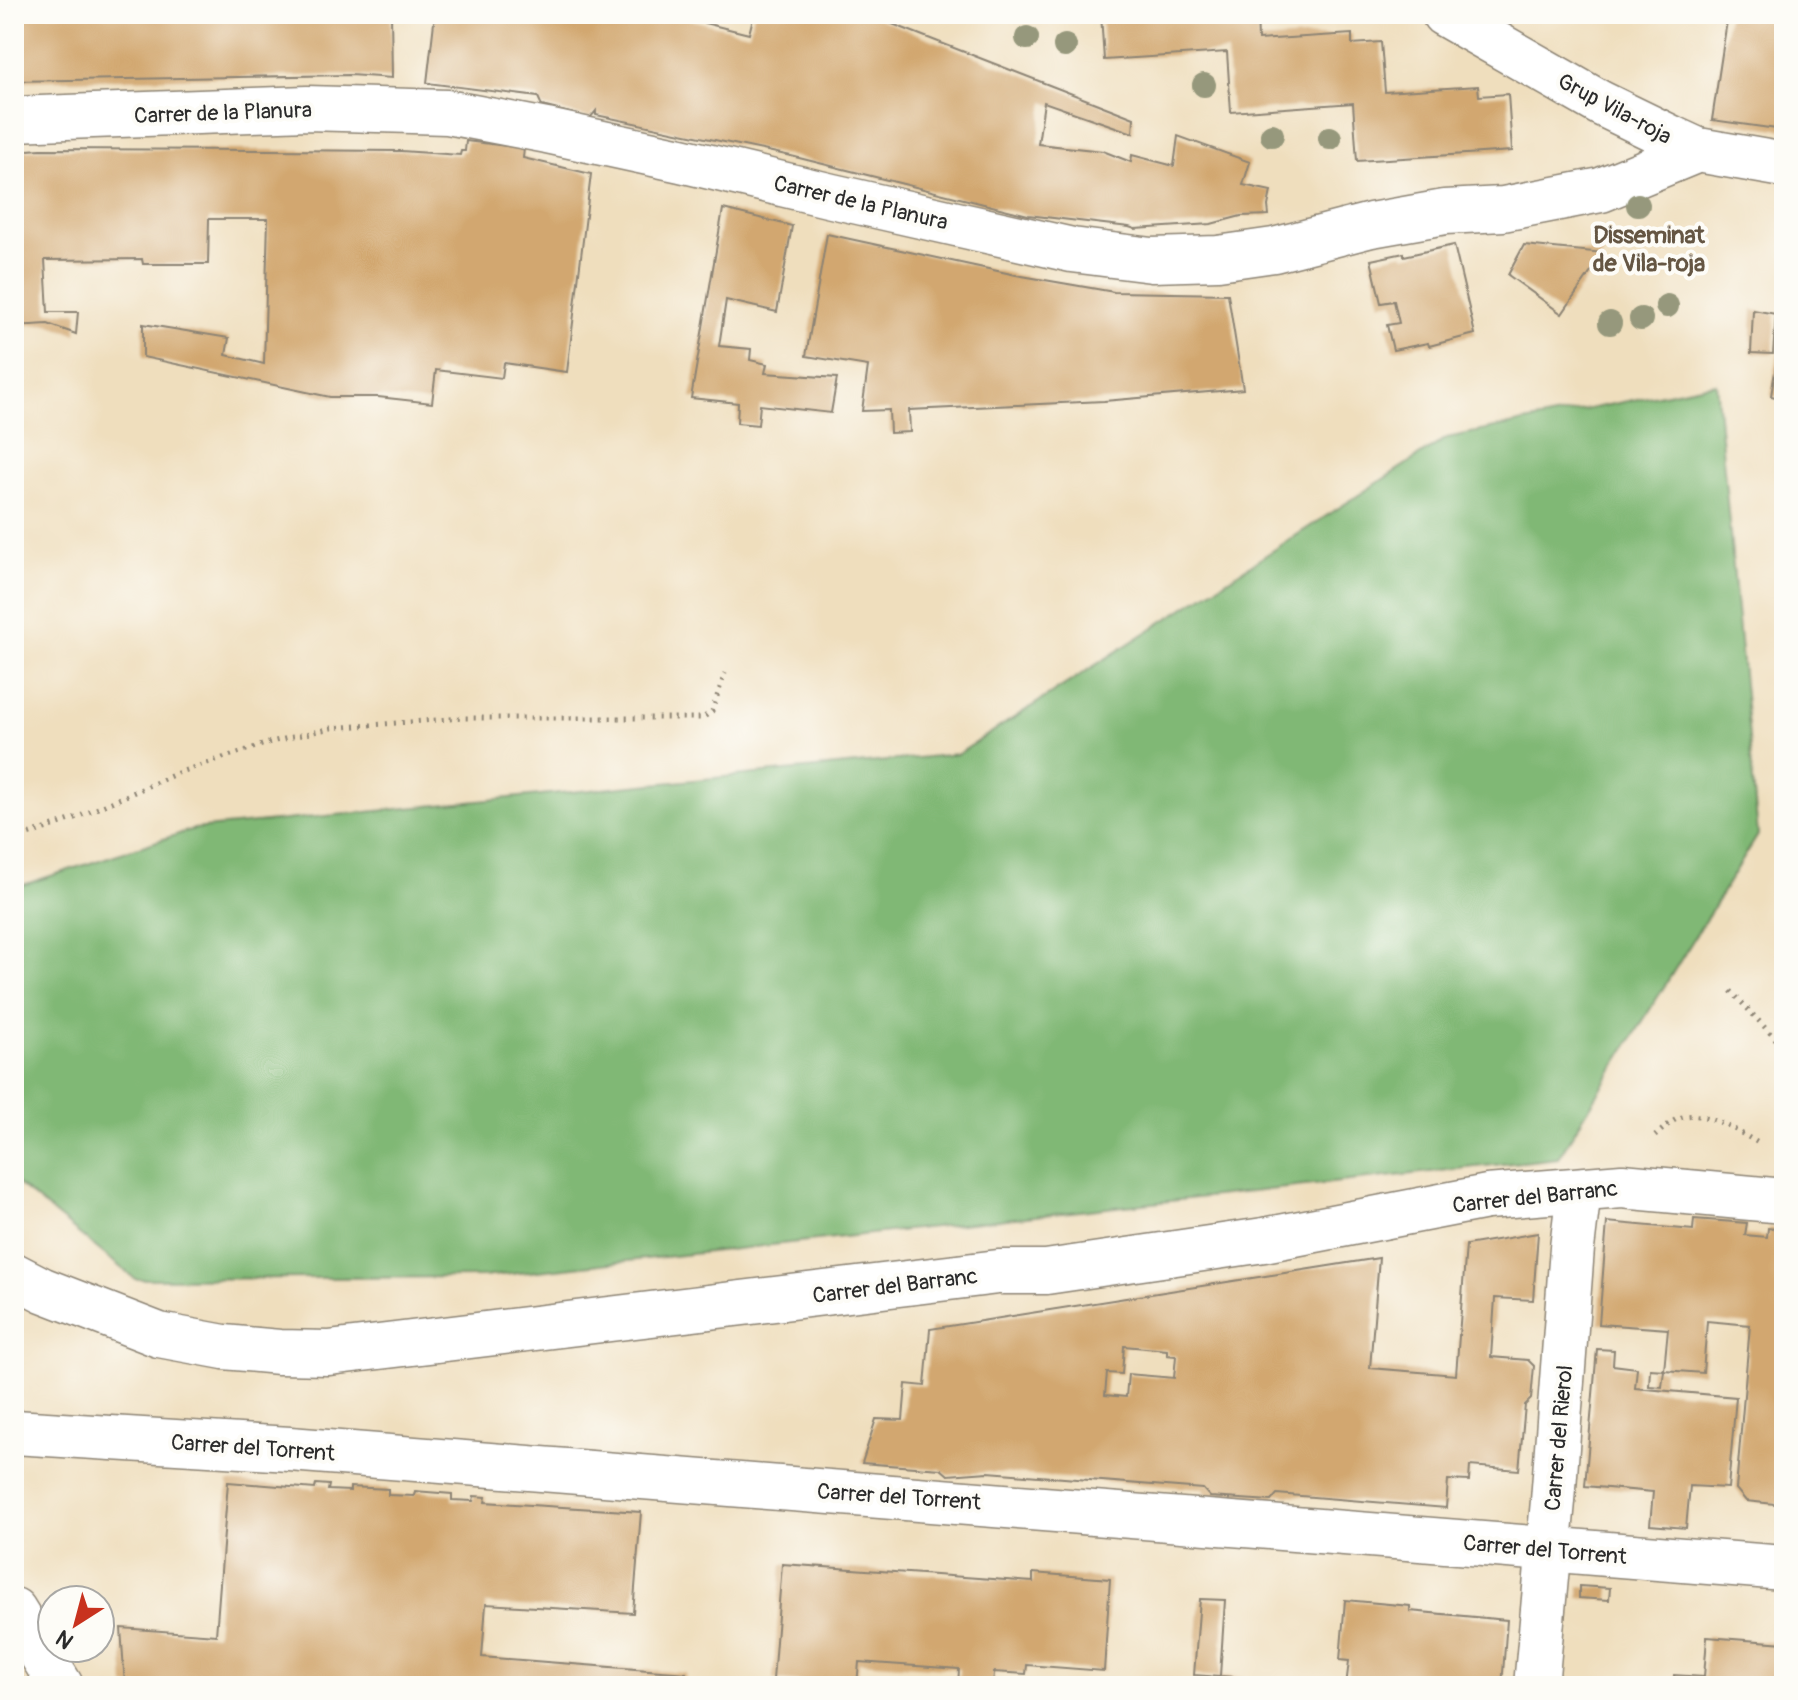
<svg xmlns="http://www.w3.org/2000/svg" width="1798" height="1700" font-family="Pangolin,sans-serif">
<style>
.forest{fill:#80b875;stroke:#567250;stroke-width:2}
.building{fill:#d2a770;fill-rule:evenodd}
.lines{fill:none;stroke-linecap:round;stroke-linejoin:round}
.minor-casing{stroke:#8d8474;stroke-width:47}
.path{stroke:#8d8474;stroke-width:5;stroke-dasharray:2 6;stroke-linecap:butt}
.minor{stroke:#fff;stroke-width:44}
.tree{fill:#96987c}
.labels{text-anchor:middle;stroke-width:8;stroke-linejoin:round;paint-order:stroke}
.street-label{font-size:22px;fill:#2b2b2b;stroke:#fdfcf7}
.neighbourhood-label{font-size:24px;font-weight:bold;fill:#655643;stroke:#fdfcf7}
</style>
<rect width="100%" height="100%" fill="#fdfcf7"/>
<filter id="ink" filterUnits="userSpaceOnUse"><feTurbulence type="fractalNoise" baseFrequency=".0125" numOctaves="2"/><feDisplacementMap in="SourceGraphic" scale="16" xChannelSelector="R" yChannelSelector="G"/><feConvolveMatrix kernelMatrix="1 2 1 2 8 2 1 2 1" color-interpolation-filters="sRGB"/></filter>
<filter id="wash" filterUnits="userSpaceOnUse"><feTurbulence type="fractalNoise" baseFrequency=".006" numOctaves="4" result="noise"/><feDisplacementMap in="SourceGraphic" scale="32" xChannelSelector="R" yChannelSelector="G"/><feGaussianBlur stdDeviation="1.8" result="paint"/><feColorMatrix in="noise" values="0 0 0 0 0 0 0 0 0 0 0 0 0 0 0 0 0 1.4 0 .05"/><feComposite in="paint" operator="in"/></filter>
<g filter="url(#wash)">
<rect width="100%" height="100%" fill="#efdebd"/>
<path class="forest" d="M1716,383L1758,835L1558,1158L483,1277L135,1279L14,1181V888L194,829L958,754L1447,438Z"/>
<g id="blocks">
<g class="building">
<path d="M14,14H391L392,78L350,75L14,81Z"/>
<path d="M435,14H684V18L749,34L754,14H871L882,20L1134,118L1133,133L1044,102L1038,144L1103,151L1131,162L1132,155L1174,166L1178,136L1250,162L1243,185L1271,191L1268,206L1269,215L1241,216L1211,224L1135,229L1129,227L1028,215L791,156L596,115V111L590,118L542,106L538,97L427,83Z"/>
<path d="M1101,14H1257L1258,40L1352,34V44L1381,42L1385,92L1478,86L1479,96L1508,94L1512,151L1357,161L1353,103L1231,112L1227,52L1104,60Z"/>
<path d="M1728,14H1784V130L1712,120Z"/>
<path d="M466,141L524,148L523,158L591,174L567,372L504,363L502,378L436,370L432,403L378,397H330L143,357V324L229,338L226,355L264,364L268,219H209L208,264H143L142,259L45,260L48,312H78L76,334L48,324L14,326V151L41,149L265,150L401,151L460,155L461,151H465Z"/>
<path d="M723,209L792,226L777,312L726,300L719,346L751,349L750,360L767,364L765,373L837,378L831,413L760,405L758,425L737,423L738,403L691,398Z"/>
<path d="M827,234L1016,275L1114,292L1228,294L1243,389L1104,401L909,410L910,432L890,433L889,410L862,411L868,366L806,356Z"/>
<path d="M1454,245L1475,334L1429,346L1428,343L1393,350L1387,325L1399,323L1394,301L1381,303L1371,260L1404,253V256Z"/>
<path d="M1524,245L1604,253L1562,314L1508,275Z"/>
<path d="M1753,310L1776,314L1773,354L1751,353Z"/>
<path d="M1782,328H1784V399L1771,396Z"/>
<path d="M1694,1219L1747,1223L1745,1235L1767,1237L1768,1228L1784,1230V1505L1746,1501L1736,1489L1750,1325L1707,1321L1703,1373L1664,1370L1668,1329L1599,1324L1607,1222L1693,1230Z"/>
<path d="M1538,1233L1533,1300L1495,1298L1491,1357L1528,1360L1534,1366L1531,1399L1525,1405L1519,1470L1470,1466L1469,1481L1448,1480L1446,1508L1277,1494L1271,1501L1210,1497L1203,1489L988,1472L948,1475L941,1469L862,1463L876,1419L903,1420L906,1384L925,1386L930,1329L1379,1258L1370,1368L1456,1375L1466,1245ZM1124,1346L1167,1350V1355L1176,1356L1174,1378L1128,1374L1126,1397L1105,1395L1107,1373L1122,1374Z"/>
<path d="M1597,1349L1614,1350L1613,1365L1637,1368L1635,1388L1736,1397L1728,1488L1690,1486L1686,1528L1650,1525L1653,1492L1585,1486Z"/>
<path d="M1650,1369L1664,1370L1662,1387L1649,1386Z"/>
<path d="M228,1482L315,1489L316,1484L329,1485L328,1490L350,1491V1487L388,1489V1495L414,1496L415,1491L452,1494V1500L473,1501L474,1496L486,1497L485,1502L641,1512L633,1613L486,1604L482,1657L686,1673L685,1686H125L121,1628L216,1635Z"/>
<path d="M782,1564L1033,1582V1573L1110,1579L1104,1671L1027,1665L1026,1674L994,1672L993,1686H958L959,1669L859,1662L857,1686L773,1680Z"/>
<path d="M1579,1586L1610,1588L1609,1600L1579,1598Z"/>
<path d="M1200,1599L1225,1600L1220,1676L1246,1678V1686H1218L1219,1677L1194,1675Z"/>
<path d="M1345,1600L1410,1606V1611L1507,1620L1502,1686H1346L1349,1661L1340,1660Z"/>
<path d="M1707,1637L1784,1643V1686H1674V1675L1704,1677Z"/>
</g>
</g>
</g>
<g filter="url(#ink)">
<use href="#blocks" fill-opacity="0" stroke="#8d8474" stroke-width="2"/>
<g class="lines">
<defs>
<g id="minor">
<path d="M1444,14L1600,103L1674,139L1698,150L1784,165"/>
<path d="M14,119L307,108L447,112L547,131L681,160L832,196L1072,250L1152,260L1218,258L1274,250L1371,225L1445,212L1503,209L1601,190L1698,150"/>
<path d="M14,1275L43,1290L159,1335L224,1347L279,1352L329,1353L998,1272H1046L1264,1240L1487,1197L1622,1186L1784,1201"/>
<path d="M14,1432L290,1449L1784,1568"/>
<path d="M14,1610L61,1686"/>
<path d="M1536,1686L1553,1501L1572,1248L1579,1190"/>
</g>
</defs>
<use href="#minor" class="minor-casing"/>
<g class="path">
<path d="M14,840L73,819L180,772L271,742L331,728L462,718H703L712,711L725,673"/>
<path d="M1731,991L1784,1048"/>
<path d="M1655,1136C1661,1131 1668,1124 1675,1120C1701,1105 1738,1132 1760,1144"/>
</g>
<use href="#minor" class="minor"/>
</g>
<g class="tree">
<circle cx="1027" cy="38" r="12"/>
<circle cx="1065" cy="46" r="12"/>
<circle cx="1204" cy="85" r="12"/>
<circle cx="1272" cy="135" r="12"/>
<circle cx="1330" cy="138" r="12"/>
<circle cx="1638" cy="205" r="12"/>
<circle cx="1667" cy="306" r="12"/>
<circle cx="1641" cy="319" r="12"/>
<circle cx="1610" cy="323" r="12"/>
</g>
</g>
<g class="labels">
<g class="street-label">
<text transform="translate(1615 108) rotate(28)" y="8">Grup Vila-roja</text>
<text transform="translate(223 112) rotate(-2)" y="8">Carrer de la Planura</text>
<text transform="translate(861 202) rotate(13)" y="8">Carrer de la Planura</text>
<text transform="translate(1535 1196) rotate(-6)" y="8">Carrer del Barranc</text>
<text transform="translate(895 1285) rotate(-7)" y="8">Carrer del Barranc</text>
<text transform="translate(1558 1438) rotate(-85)" y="8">Carrer del Rierol</text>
<text transform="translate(253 1447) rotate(4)" y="8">Carrer del Torrent</text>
<text transform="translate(899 1496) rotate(4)" y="8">Carrer del Torrent</text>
<text transform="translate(1545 1549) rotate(5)" y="8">Carrer del Torrent</text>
</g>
<g class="neighbourhood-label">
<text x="1649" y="243">Disseminat<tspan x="1649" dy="28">de Vila-roja</tspan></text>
</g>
</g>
<rect width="1798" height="1700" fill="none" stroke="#fdfcf7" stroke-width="48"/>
<g transform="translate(76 1624) rotate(216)"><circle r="38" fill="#fdfcf7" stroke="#a9a8a5" stroke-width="2"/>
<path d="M0-6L14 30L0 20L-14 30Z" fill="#c8321e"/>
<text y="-12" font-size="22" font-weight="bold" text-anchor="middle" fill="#2b2b2b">N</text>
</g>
</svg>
